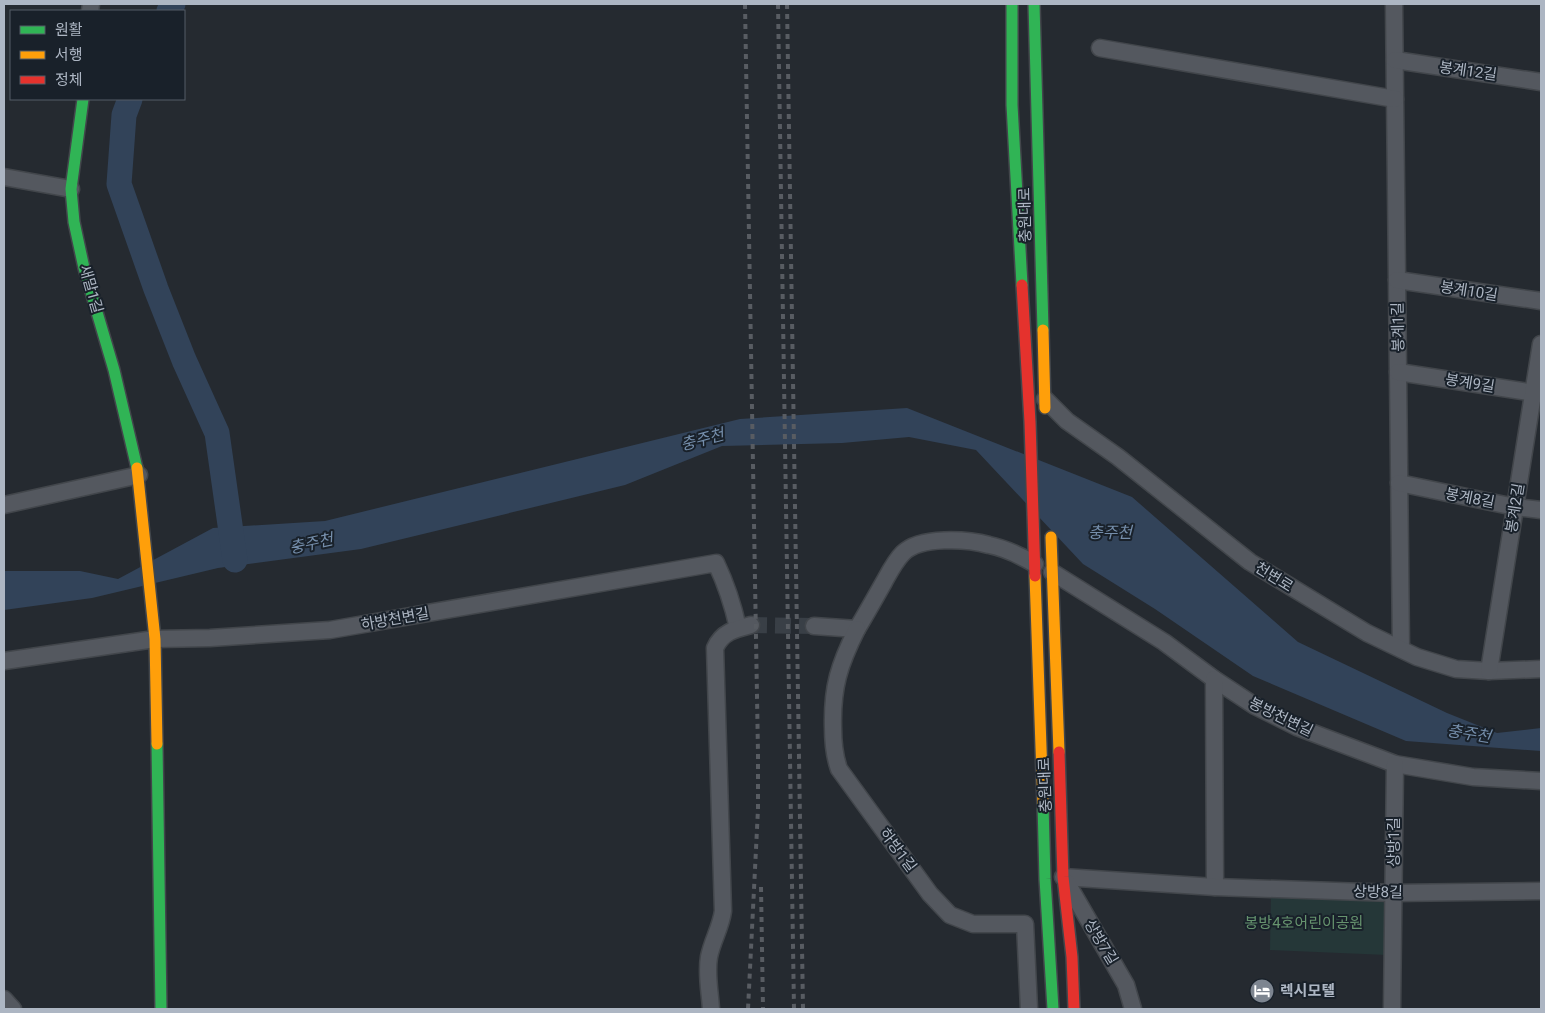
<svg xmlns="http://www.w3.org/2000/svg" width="1545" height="1013" font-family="Roboto,'Noto Sans KR',sans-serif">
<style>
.green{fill:#253738}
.water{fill:#324359}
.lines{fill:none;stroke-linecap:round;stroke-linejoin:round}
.river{stroke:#324359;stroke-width:25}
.street-tunnel{stroke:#393f46;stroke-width:16;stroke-dasharray:16 8;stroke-linecap:butt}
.street-casing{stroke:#42464b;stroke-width:19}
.fast-casing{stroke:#42464b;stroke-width:14}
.slow-casing{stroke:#42464b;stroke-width:14}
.jam-casing{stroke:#42464b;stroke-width:14}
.street{stroke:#54585f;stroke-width:16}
.fast{stroke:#30b455;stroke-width:11}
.slow{stroke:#ff9f0a;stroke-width:11}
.jam{stroke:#e5322d;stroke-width:11}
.rail{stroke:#585c62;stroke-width:4;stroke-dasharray:5 5;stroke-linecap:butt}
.labels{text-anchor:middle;stroke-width:4;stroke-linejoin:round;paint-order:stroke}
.street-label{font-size:15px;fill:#adb6c3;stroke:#19212a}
.park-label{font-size:15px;fill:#66936e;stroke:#19212a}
.poi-label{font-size:15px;font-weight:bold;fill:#adb6c3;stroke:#19212a;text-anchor:start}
.water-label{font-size:16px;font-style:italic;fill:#758eab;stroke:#19212a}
</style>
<rect width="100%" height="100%" fill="#252a30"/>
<path class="green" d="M1271,892L1388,897L1387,955L1270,950Z"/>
<path class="water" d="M907,408L1132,497L1298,642L1447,713L1497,733L1541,728V751L1406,741L1253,676L1155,609L1083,564L976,450L909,437L842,443L722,446L625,485L361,549L218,568L92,598L4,610V571H80L118,579L213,528L325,521L740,419Z"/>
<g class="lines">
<g class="river">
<path d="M169,11L173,4"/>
<path d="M130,99L124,115L119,184L156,289L184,360L217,433L235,560"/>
</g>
<path class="street-tunnel" d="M751,625L814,626"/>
<defs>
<g id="street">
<path d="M1394,4L1401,649"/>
<path d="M90,11L91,4"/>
<path d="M1100,48L1395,99"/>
<path d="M1395,60L1541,82"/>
<path d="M4,177L71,189"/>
<path d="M1397,280L1541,301"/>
<path d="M1398,372L1541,394"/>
<path d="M1045,399L1067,421L1118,457L1250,562L1367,633L1417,657L1456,669L1489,671L1541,669"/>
<path d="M1399,483L1515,507L1541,510"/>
<path d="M4,505L139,475"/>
<path d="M1052,572L1164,642L1214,679L1255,706L1297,727L1395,764L1473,777L1541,781"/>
<path d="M814,626L857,629C866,614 875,598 884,582C889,573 895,561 903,553C920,536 967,539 989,545C1005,548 1021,556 1035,564"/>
<path d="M857,629C839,665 832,687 833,727C833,742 834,755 839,769L930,894L950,915L973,924H1025L1029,1009"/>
<path d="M4,661L155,639L210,638L330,630L716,563C726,584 733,605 738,628"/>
<path d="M1489,671L1541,344"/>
<path d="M1214,679L1215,887"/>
<path d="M1063,877L1215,887L1394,893L1541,891"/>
<path d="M1067,883L1126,985L1133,1009"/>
<path d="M4,999L13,1009"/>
<path d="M711,1009C710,992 706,974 709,957C712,941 721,927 723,911L715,648C722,632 735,629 751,625"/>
<path d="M1392,1009L1395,764"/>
</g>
<g id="fast">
<path d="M1012,4V105L1022,285"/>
<path d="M1034,4L1043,330"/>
<path d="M83,99L71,189L74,222L84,268L114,370L137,468"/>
<path d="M157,744L161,1009"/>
<path d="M1043,804L1045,879L1053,1009"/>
</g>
<g id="slow">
<path d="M1043,330L1045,408"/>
<path d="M137,468L155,639L157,744"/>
<path d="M1051,537L1059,752"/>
<path d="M1035,576L1043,804"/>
</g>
<g id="jam">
<path d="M1022,285L1030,422L1035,576"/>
<path d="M1059,752L1063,877L1072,957L1074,1009"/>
</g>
</defs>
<use href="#street" class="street-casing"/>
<use href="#fast" class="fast-casing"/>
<use href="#slow" class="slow-casing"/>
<use href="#jam" class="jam-casing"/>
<use href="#street" class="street"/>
<use href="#fast" class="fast"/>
<use href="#slow" class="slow"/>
<use href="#jam" class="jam"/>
<g class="rail">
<path d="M745,4L758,753V809L748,1009"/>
<path d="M778,4L794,1009"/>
<path d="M787,4L803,1009"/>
<path d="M761,887L763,1009"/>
</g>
</g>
<defs>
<symbol id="hotel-disc" viewBox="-11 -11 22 22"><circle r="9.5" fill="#7d8590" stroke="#19212a"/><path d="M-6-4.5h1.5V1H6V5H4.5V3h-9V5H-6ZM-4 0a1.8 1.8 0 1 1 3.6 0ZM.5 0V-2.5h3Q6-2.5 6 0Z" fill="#fff"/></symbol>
</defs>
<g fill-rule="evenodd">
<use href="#hotel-disc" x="1248" y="977" width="28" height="28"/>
</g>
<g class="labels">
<g class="street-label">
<text transform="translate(1468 71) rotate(8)" y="5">봉계12길</text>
<text transform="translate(1025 215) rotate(-91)" y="5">충원대로</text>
<text transform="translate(91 289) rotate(74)" y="5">새말1길</text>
<text transform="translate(1469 291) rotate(9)" y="5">봉계10길</text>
<text transform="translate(1398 327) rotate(-91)" y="5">봉계1길</text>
<text transform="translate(1470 383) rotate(9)" y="5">봉계9길</text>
<text transform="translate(1470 498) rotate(11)" y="5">봉계8길</text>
<text transform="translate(1515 508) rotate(-81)" y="5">봉계2길</text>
<text transform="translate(1274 577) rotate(32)" y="5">천변로</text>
<text transform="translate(395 619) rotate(-10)" y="5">하방천변길</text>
<text transform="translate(1281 717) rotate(26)" y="5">봉방천변길</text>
<text transform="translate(1045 785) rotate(-92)" y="5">충원대로</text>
<text transform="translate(1394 842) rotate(-90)" y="5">상방1길</text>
<text transform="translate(898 850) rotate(53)" y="5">하방1길</text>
<text transform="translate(1378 892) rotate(1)" y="5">상방8길</text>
<text transform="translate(1101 942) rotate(59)" y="5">상방7길</text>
</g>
<g class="park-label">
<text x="1304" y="928">봉방4호어린이공원</text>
</g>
<g class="poi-label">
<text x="1280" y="996">렉시모텔</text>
</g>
<g class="water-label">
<text transform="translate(702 439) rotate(-15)" y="6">충주천</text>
<text x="1110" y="538">충주천</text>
<text transform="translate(311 543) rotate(-12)" y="6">충주천</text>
<text transform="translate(1469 733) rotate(9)" y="6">충주천</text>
</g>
</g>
<rect width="1545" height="1013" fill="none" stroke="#adb6c3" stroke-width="10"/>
<rect x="10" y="10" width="175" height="90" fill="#19212a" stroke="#545d67"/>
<rect x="20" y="26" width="25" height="8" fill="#30b455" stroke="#545d67"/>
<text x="55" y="35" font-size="15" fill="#adb6c3">원활</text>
<rect x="20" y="51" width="25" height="8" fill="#ff9f0a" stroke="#545d67"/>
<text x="55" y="60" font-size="15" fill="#adb6c3">서행</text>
<rect x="20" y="76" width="25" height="8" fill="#e5322d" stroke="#545d67"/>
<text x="55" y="85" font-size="15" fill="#adb6c3">정체</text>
</svg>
